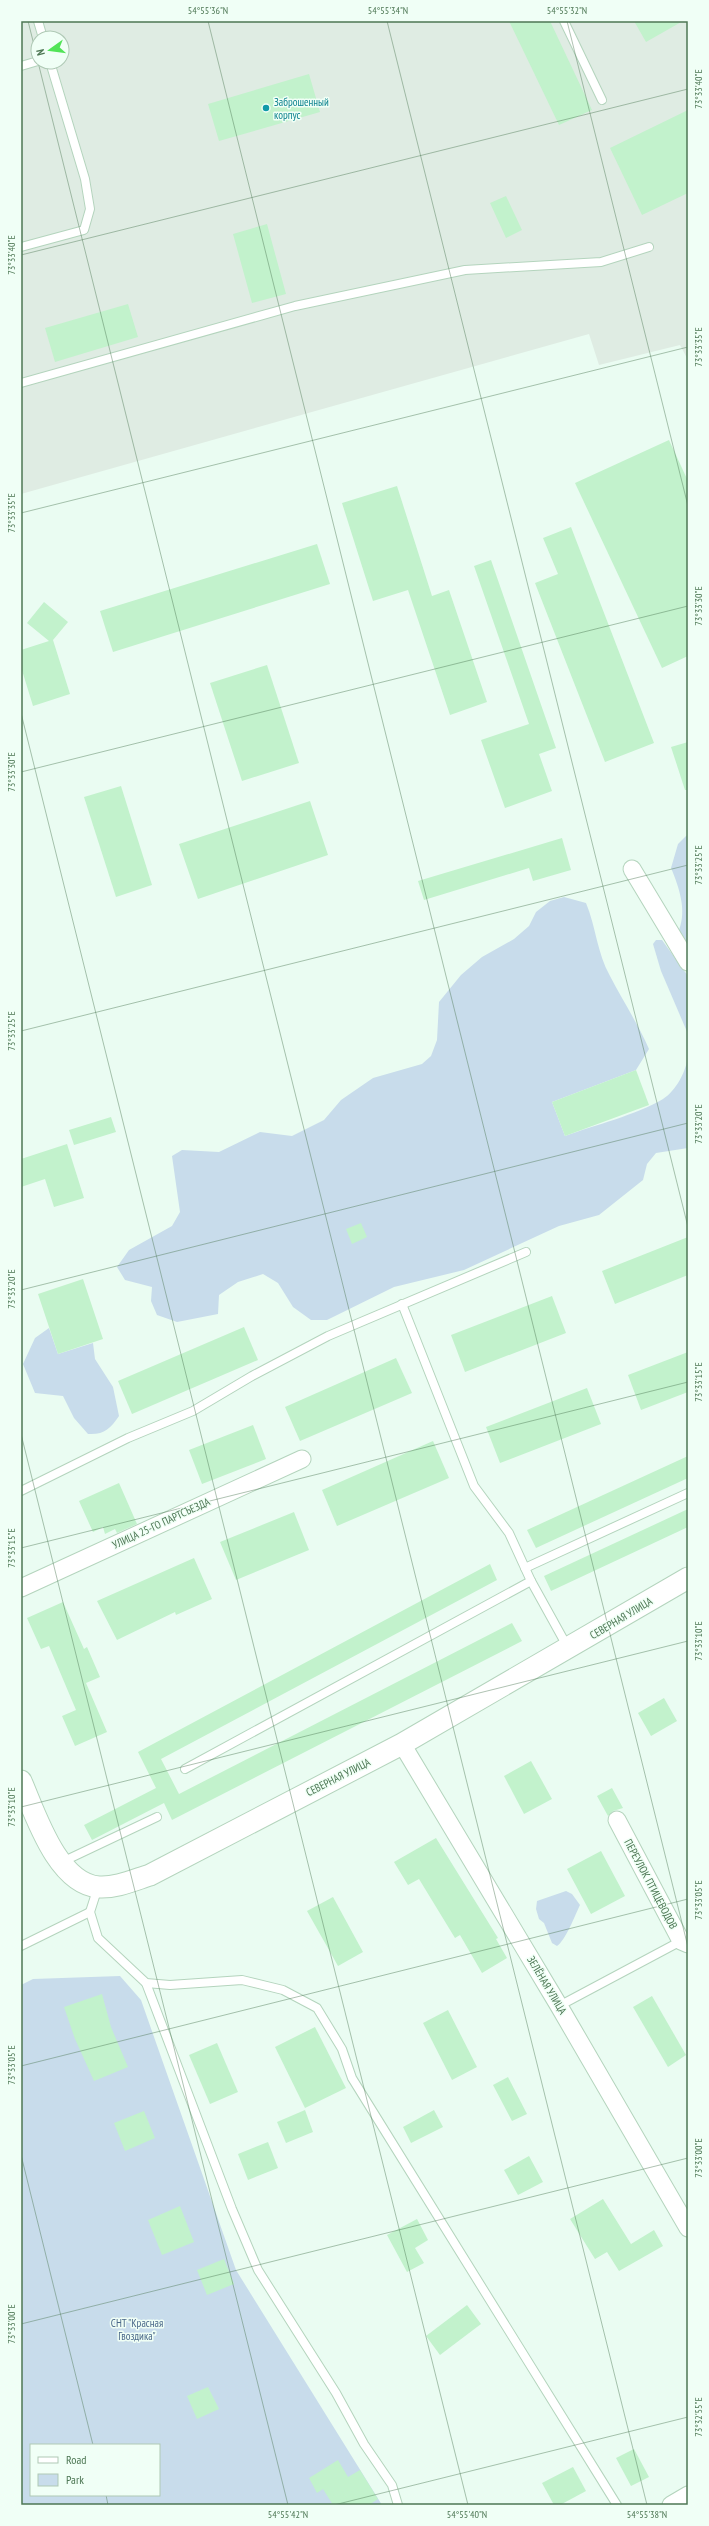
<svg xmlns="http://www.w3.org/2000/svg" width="709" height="2526" font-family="'PT Sans Narrow',sans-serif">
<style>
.industrial{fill:#dfece3;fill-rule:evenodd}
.green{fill:#c8dceb;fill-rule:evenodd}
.building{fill:#c2f2cc}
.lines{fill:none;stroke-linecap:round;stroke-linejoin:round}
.service-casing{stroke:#b4d4bd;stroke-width:10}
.minor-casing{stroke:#b4d4bd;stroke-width:19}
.tertiary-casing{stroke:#b4d4bd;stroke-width:23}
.service{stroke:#fff;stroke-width:8}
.minor{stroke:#fff;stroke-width:17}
.tertiary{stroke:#fff;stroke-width:21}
.ticks{fill:none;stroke:#4d7754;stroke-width:1;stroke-opacity:0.45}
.culture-dot{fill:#0f9aa8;stroke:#f0fff6;stroke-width:1.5}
.labels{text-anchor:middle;stroke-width:3;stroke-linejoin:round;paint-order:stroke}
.culture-label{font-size:11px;fill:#0d838f;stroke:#f0fff6;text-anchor:start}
.street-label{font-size:11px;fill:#4d7754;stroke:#f0fff6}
.park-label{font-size:11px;fill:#4a6889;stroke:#f0fff6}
.neatline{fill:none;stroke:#4d7754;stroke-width:1.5}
.ticks-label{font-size:10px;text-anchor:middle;fill:#4d7754}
</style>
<rect width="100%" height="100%" fill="#eafcf2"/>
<path class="industrial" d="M21,21H688V360L680,345L599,365L589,334L21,494ZM38,38H62V62H38Z"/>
<g class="green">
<path d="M688,834V949L679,930C687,910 679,887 671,868L678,844Z"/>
<path d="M564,897L586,903C596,927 597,953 610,976C623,1001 638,1024 649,1049L636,1070L552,1102L565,1136C595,1125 636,1115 663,1099C676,1091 687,1070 688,1055V1148L656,1153L647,1164L643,1180L599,1215L559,1226L464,1270L394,1287L327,1320H311L293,1307L278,1283L263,1274L238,1282L219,1295L218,1314L177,1322L157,1315L151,1301L152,1287L125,1280L117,1267L129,1250L172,1226L180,1212L172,1156L182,1150L219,1152L260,1132L292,1136L324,1120L341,1100L373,1078L422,1064L431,1056L437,1040L439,1002L461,975L482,957L514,939L529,926L536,912L550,901Z"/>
<path d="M656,940H662L688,976V1034L661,971L653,944Z"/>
<path d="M49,1328L58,1354L93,1343L95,1359L113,1387L119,1416C110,1429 104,1435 88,1434L74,1418L63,1396L35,1393L23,1364L35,1338Z"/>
<path d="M566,1891L572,1894L580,1905C575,1915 566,1940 557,1946L552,1943L544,1923L539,1919L536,1909L537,1901Z"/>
<path d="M120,1976L141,2000L236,2270L382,2505H21V1985L33,1979ZM31,2445H159V2495H31Z"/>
</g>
<g class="building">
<path d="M509,21H550L592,110L559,125Z"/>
<path d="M634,21H683L646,42Z"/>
<path d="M309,74L320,112L219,141L208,104Z"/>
<path d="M688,110V193L642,215L610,148Z"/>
<path d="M506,196L522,230L506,238L490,203Z"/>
<path d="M267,224L286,294L252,303L233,234Z"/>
<path d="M128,304L138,337L55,362L45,328Z"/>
<path d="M669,440L688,481V656L662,668L575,483Z"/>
<path d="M397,486L432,596L449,590L487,702L450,715L408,590L373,601L342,503Z"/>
<path d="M571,527L654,743L605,762L535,583L558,574L543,538Z"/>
<path d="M317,544L330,584L113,652L100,611Z"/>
<path d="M491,560L556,748L539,754L552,791L505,808L481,740L529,724L474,566Z"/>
<path d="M44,602L68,622L53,640L70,694L33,706L21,667V650L49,641L27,623Z"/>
<path d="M267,665L299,763L242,781L210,683Z"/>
<path d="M688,742V790H685L671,747Z"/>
<path d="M121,786L152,885L116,897L84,797Z"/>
<path d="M310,801L328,855L198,899L179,844Z"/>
<path d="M562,838L571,870L533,881L529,868L424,900L418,881Z"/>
<path d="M636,1070L649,1105L565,1136L552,1102Z"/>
<path d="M111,1117L116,1132L74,1145L69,1130Z"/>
<path d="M67,1144L84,1198L54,1207L45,1179L21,1187V1159Z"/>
<path d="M361,1223L367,1237L352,1244L346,1229Z"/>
<path d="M688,1237V1275L615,1304L602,1271Z"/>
<path d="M83,1279L103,1339L58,1354L38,1294Z"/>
<path d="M552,1296L566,1333L465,1372L451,1335Z"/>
<path d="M244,1327L258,1360L132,1414L118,1381Z"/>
<path d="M688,1352V1392L641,1410L628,1375Z"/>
<path d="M396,1358L412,1393L300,1441L285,1407Z"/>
<path d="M587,1388L601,1424L500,1463L486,1427Z"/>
<path d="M253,1425L266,1459L202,1484L189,1450Z"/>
<path d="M433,1441L449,1478L337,1526L322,1490Z"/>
<path d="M688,1456V1478L536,1548L527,1530Z"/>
<path d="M119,1483L137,1524L117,1533L115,1529L105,1534L103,1527L93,1532L79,1501Z"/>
<path d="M688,1509V1527L551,1591L544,1576Z"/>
<path d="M294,1512L309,1550L236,1580L220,1542Z"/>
<path d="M194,1558L212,1599L176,1615L175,1612L117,1640L97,1601Z"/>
<path d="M490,1564L497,1580L161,1759L179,1794L512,1623L522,1641L172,1820L164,1803L92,1840L84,1825L156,1788L138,1752Z"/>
<path d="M63,1602L84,1649L87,1647L100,1677L86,1683L107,1732L75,1746L62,1716L76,1710L49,1646L41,1649L27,1618Z"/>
<path d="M664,1698L677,1721L651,1736L638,1713Z"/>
<path d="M531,1761L552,1799L524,1814L504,1776Z"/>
<path d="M612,1788L623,1808L613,1811L608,1816L597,1796Z"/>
<path d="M436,1838L498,1938L496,1939L507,1958L482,1973L460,1935L455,1938L419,1879L408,1885L394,1862Z"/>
<path d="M601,1851L625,1896L591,1914L567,1869Z"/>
<path d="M333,1897L363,1952L338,1966L307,1911Z"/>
<path d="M102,1994L111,2027L128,2067L94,2081L75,2039L64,2007Z"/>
<path d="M652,1996L686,2055L668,2067L633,2007Z"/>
<path d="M448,2010L477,2067L452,2080L423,2023Z"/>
<path d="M315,2027L346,2088L305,2108L275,2047Z"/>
<path d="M217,2043L238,2092L210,2104L189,2055Z"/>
<path d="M508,2077L527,2114L512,2121L493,2085Z"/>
<path d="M305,2110L313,2132L286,2143L277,2122Z"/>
<path d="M434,2110L443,2127L411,2143L403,2127Z"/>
<path d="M144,2111L155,2138L125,2151L114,2123Z"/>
<path d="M268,2142L278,2168L248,2180L238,2154Z"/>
<path d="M529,2156L543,2182L518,2195L504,2170Z"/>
<path d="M603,2199L631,2244L654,2230L663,2246L619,2271L607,2252L595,2259L570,2219Z"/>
<path d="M180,2206L194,2242L162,2255L148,2220Z"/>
<path d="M417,2219L428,2240L415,2248L424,2263L407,2272L387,2235Z"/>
<path d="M224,2259L234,2284L207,2295L197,2270Z"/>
<path d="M467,2305L481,2324L440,2355L426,2336Z"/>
<path d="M208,2387L219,2409L197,2419L187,2396Z"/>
<path d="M634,2449L649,2477L631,2486L616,2458Z"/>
<path d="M338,2460L348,2477L360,2470L378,2499L369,2505H333L323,2489L317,2493L309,2478Z"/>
<path d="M573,2467L586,2491L560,2505H554L542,2483Z"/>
</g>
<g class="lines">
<defs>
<g id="service">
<path d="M38,21L43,38"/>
<path d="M564,21L602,100"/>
<path d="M21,66L38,61"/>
<path d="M21,247L84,230L90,209L85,179L50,62"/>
<path d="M21,383L295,306L465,270L601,262L649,247"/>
<path d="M402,1304L474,1486L509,1533L531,1581L567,1646"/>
<path d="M21,1491L128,1438L193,1411L252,1376L328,1336L526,1252"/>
<path d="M525,1568L688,1493"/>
<path d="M185,1769L531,1581"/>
<path d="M62,1862L157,1817"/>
<path d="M98,1887L90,1912L98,1938L146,1983L170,1985L242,1980L283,1990L317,2008L342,2049L352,2078L617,2505"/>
<path d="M21,1946L90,1912"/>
<path d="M146,1983L232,2209L258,2270L336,2393L364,2444L392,2485L398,2505"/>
<path d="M559,2006L681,1941"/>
</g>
<g id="minor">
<path d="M632,869L688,962"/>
<path d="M21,1588L302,1459"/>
<path d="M402,1744L559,2006L688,2228"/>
<path d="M617,1820L681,1941L688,1944"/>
<path d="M671,2505L688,2495"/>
</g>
<path id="tertiary" d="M21,1781C35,1813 57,1884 99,1887C116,1888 134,1880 150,1875L402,1744L688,1578"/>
</defs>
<use href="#service" class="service-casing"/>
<use href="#minor" class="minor-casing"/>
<use href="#tertiary" class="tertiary-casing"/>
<use href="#service" class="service"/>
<use href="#minor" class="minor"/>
<use href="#tertiary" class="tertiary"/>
</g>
<path class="ticks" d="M28,21L38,61M208,21L688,1947M387,21L688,1227M567,21L688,506M38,62L647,2505M21,255L688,89M21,513L688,347M21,713L468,2505M21,772L688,606M21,1031L688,865M21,1290L688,1123M21,1434L288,2505M21,1548L688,1382M21,1807L688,1641M21,2066L688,1899M21,2155L93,2445M21,2324L688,2158M106,2495L108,2505M334,2505L688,2417"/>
<circle class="culture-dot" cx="266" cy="108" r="4"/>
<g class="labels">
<g class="culture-label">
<text x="274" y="106">Заброшенный<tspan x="274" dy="13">корпус</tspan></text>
</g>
<g class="street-label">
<text transform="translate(161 1523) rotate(-25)" y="4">УЛИЦА 25-ГО ПАРТСЪЕЗДА</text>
<text transform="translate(621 1618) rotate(-31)" y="4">СЕВЕРНАЯ УЛИЦА</text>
<text transform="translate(338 1777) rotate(-27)" y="4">СЕВЕРНАЯ УЛИЦА</text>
<text transform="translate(651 1884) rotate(62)" y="4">ПЕРЕУЛОК ПТИЦЕВОДОВ</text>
<text transform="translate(547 1985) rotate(59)" y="4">ЗЕЛЁНАЯ УЛИЦА</text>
</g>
<g class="park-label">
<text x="137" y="2327">СНТ "Красная<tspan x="137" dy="13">Гвоздика"</tspan></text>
</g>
</g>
<rect width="709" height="2526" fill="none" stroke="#f0fff6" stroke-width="44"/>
<rect x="30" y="2444" width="130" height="52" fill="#f0fff6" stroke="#afc9b5"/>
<rect x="38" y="2457" width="20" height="6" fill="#ffffff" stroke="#afc9b5"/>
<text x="66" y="2464" font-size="12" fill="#4d7754">Road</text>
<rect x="38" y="2474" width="20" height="12" fill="#c8dceb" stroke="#afc9b5"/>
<text x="66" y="2484" font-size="12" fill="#4d7754">Park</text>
<g transform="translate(50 50) rotate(256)"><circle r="19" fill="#f0fff6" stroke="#afc9b5"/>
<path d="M0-3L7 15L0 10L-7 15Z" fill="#51e457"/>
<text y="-6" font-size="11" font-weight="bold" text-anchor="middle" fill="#4d7754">N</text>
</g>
<rect x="22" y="22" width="665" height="2482" class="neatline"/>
<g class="ticks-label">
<text x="208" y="14">54°55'36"N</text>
<text x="388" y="14">54°55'34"N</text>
<text x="567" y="14">54°55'32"N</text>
<text transform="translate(698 89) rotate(-90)" y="4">73°33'40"E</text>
<text transform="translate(11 255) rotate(-90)" y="4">73°33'40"E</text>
<text transform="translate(698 347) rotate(-90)" y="4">73°33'35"E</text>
<text transform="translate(11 513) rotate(-90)" y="4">73°33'35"E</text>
<text transform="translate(698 606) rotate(-90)" y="4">73°33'30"E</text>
<text transform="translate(11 772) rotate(-90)" y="4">73°33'30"E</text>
<text transform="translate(698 865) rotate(-90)" y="4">73°33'25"E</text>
<text transform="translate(11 1031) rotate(-90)" y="4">73°33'25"E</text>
<text transform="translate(698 1124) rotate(-90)" y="4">73°33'20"E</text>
<text transform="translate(11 1289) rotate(-90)" y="4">73°33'20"E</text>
<text transform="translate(698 1382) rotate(-90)" y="4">73°33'15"E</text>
<text transform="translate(11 1548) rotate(-90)" y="4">73°33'15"E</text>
<text transform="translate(698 1641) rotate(-90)" y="4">73°33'10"E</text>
<text transform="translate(11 1807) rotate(-90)" y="4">73°33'10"E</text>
<text transform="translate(698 1900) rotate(-90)" y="4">73°33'05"E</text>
<text transform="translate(11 2065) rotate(-90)" y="4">73°33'05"E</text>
<text transform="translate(698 2158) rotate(-90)" y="4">73°33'00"E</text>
<text transform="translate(11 2324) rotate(-90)" y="4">73°33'00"E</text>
<text transform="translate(698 2417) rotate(-90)" y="4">73°32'55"E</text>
<text x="288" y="2518">54°55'42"N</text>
<text x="467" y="2518">54°55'40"N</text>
<text x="647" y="2518">54°55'38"N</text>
</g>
</svg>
